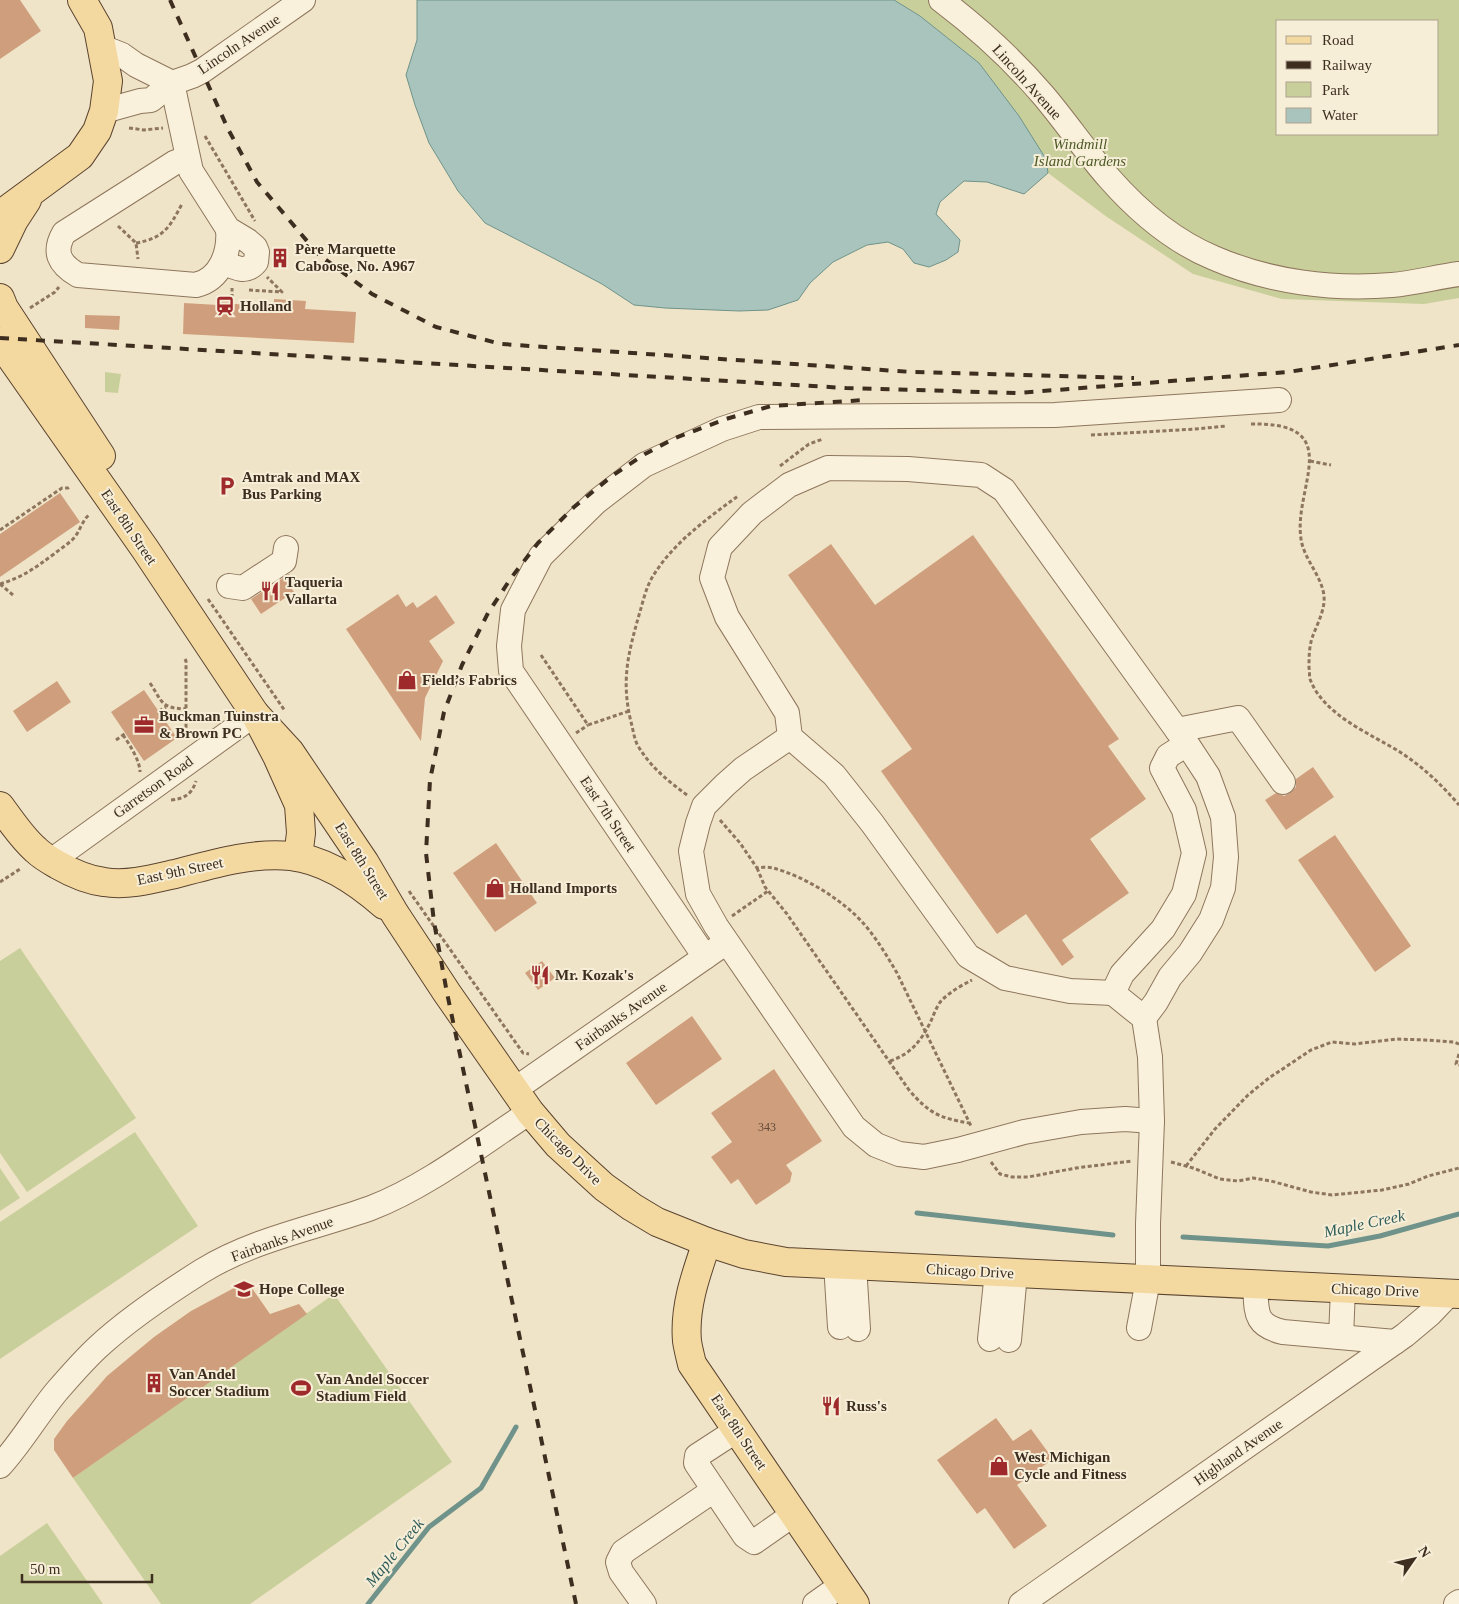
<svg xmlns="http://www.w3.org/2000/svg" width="1459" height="1604" font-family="Georgia,serif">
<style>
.green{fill:#c9cf9b;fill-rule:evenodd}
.water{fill:#a9c4bc;stroke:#6f938a}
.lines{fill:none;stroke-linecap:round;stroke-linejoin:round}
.stream{stroke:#6f938a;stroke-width:5}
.building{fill:#cf9f7d}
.minor-casing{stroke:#8d765c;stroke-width:26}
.major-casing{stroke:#5b4430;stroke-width:30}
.path{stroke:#8d765c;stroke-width:3;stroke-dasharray:4 2.5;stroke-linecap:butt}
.minor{stroke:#faf1dc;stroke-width:24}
.major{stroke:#f3d9a0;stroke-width:28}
.rail{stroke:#3d2e20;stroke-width:4;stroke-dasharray:9 9;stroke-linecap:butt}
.labels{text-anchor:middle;stroke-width:4;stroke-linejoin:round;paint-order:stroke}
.number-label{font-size:12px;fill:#624a37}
.street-label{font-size:15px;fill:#3d2e20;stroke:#f7eed8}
.park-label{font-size:15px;font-style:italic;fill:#4d5a26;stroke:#f7eed8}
.poi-label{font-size:15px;font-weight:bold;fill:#3d2e20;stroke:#f7eed8;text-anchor:start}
.water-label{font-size:16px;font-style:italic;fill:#2f5d5a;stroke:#f7eed8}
</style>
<rect width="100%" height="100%" fill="#f0e4c8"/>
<g class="green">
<path d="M894,0H1459V298L1424,304L1282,299L1193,274L1107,217L1048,173L1046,159L979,63L920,16ZM1278,21H1438V134H1278Z"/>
<path d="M105,372L121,374L118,393L105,392Z"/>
<path d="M20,948L136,1118L27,1192L0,1153V961Z"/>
<path d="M135,1132L198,1226L0,1359V1222Z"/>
<path d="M0,1168L20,1198L0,1211Z"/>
<path d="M334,1294L452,1462L250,1604H161L73,1478Z"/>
<path d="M47,1523L103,1604H0V1556Z"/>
</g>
<path class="water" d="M417,0H894L920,16L979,63L1019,116L1046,159L1048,173L1024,194L987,182L964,181L940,202L936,214L960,240L958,252L946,260L929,267L914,263L903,249L888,242L867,245L833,262L810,283L798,300L768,310L739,311L665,308L634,305L602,284L553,258L485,223L458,191L429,143L415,105L406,75L417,40Z"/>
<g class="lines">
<g class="stream">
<path d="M917,1213L1113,1235"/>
<path d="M1183,1237L1328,1246L1380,1236L1459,1214"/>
<path d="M368,1604L429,1527L481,1488L516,1427"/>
</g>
</g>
<g class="building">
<path d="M0,0H20L41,31L0,59Z"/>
<path d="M218,297L234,298V304L274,306V299L306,301L305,309L356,312L354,343L183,334L184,303L218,305Z"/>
<path d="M85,315L120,316L119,330L85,328Z"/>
<path d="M60,493L80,522L0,577V534Z"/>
<path d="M973,535L1119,739L1108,746L1146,799L1090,839L1129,893L1062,940L1074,957L1062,966L1026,914L997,934L881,771L912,749L788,575L831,544L875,605Z"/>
<path d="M289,574L297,586L292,589L294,592L261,614L251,599Z"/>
<path d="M398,594L406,607L413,602L417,608L436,595L455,623L429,641L443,661L425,698L421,741L346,629Z"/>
<path d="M57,681L71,702L27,732L13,711Z"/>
<path d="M144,690L177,738L144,761L111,712Z"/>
<path d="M1313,767L1334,797L1286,830L1265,800L1276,793L1284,796L1290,793L1296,787V779Z"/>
<path d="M1335,835L1411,946L1375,972L1298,860Z"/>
<path d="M496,843L537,903L495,932L453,873Z"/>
<path d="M542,961L555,978L538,990L525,973Z"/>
<path d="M692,1016L722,1059L656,1105L626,1063Z"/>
<path d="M774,1069L822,1141L786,1165L792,1173L790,1182L756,1205L738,1179L731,1184L711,1157L732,1142L711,1113Z"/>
<path d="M247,1281L270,1314L299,1304L307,1314L73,1478L54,1450V1439L67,1421L94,1391L107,1376L154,1337L191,1311Z"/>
<path d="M996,1418L1013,1441L1031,1429L1053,1459L1017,1485L1047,1526L1014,1549L985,1508L977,1514L937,1460Z"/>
</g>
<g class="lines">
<defs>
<g id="minor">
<path d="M941,0C978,28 1013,60 1043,95C1066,122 1086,152 1109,178C1138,211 1173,241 1214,258C1269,282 1332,290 1392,285C1414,283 1437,277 1459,274"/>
<path d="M102,47L122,55L136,65L172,83"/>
<path d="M172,83L191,171L228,229L248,241L255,247L257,252L256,262C246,274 235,268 223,262"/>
<path d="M104,111L140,101L151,100L172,83L192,76L202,71L303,0"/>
<path d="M187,158L174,163L64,233C53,252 59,264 78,275L196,285C221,279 230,252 228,229"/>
<path d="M229,586L243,588L284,561L286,548"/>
<path d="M1177,730L1238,718L1283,782"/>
<path d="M790,737L743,769L725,785L704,806L698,823L691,851L698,894L716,926L854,1127L876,1145L899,1154L924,1157L958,1150L1024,1132L1081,1122L1125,1119L1152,1121"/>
<path d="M51,861L255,714"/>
<path d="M705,957L511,671L509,646L513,610L541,556L596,502L644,465L722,429L759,417L1055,415L1279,400"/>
<path d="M1113,993L1144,1018L1150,1057L1152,1121L1148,1224V1280L1139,1328"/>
<path d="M1144,1018L1156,1002L1170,977L1190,953L1211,920L1223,888L1226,857L1223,817L1208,776L1187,744L1004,490L981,475L908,469L828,468L789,485L752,513L720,547L712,578L727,617L787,713L790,737L834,775L872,823L968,956L1005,978L1070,991L1113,993L1122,974L1163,929L1184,894L1194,853L1184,810L1162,768L1168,756L1187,744"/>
<path d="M514,1090L718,948"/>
<path d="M836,1264L840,1327"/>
<path d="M854,1265L858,1329"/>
<path d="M1255,1285C1257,1311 1253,1325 1283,1332L1395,1342"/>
<path d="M1341,1337L1343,1289"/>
<path d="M990,1339L997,1272"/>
<path d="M1009,1340L1015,1273"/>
<path d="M737,1430L697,1456L696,1463L745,1536L754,1542L794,1514"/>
<path d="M0,1466C21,1443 37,1415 57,1391C70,1376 84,1360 98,1347C128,1319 167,1293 202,1271C254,1239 315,1228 371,1208C426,1187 481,1144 530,1112"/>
<path d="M644,1604L621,1572L618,1562L623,1552L714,1490"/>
<path d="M815,1604L842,1585"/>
<path d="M1021,1604L1405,1335L1430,1314L1449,1294"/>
<path d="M1456,1604L1459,1602"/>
</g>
<g id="major">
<path d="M0,215L80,156L97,131L104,111L108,81L98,28L82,0"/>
<path d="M0,249L14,220L27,200"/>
<path d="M0,298L4,308L101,456"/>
<path d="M0,342L145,549L255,714L277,756L299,805L301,833L298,857"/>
<path d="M255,714L290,752L365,863L395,914L447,993L530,1112L558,1145L604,1187L632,1207L657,1222L707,1242L744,1254L786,1262L1459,1294"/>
<path d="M0,806C11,821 22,838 36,850C42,856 51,861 58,865C72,873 87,880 104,882C127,886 153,879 175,874C213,864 252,852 291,856C326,860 359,883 384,905"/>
<path d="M707,1242C696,1274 684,1307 687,1341C688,1348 690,1356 692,1364L855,1604"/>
</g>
</defs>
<use href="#minor" class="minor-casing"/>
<use href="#major" class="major-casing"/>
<g class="path">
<path d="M129,128L144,130L163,128"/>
<path d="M205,136L255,221"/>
<path d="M118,226L136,243L138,259"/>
<path d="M136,243C164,238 169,228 182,204"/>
<path d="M249,290L282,292L267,277"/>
<path d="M232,298V288"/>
<path d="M30,308L55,292L59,287"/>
<path d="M1251,424C1348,422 1293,487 1301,539C1304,561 1326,580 1324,602C1323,614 1316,627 1312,638C1309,648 1309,658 1309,668C1310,672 1309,676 1310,679C1323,715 1371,734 1400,752C1423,767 1442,785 1459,805"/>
<path d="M1091,435L1195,429L1227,426"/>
<path d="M1310,461L1331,465"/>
<path d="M780,466L809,444L823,439"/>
<path d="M0,530L62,488H68L71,486"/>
<path d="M0,584C23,577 35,568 54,554C60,549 67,545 73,539C80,532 82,520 90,514"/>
<path d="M0,584L13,595"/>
<path d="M208,599L285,711"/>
<path d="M541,655L588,725L629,711"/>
<path d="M185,659L186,661V738"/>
<path d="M150,683C163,703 161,708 186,709"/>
<path d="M159,711L166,707"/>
<path d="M576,733L588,725"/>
<path d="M123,735C130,745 140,761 140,772"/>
<path d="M116,740L126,733"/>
<path d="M687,795C668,781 649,766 637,744C634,738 633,729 631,722C621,681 628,654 639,615C643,602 646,587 653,576C673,543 708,518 738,496"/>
<path d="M171,800C184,799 192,794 196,781"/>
<path d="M720,820L740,843L757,868C762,867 768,867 773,868C804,876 843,900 864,924C877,939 887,956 897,973L971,1126"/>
<path d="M757,868L765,887L787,914L909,1090C929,1113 939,1118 969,1123"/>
<path d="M0,882L20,869"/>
<path d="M409,891L523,1053L529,1054"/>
<path d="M732,916L768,891"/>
<path d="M1459,1054L1456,1064L1459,1065"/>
<path d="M890,1061C911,1054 921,1041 931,1021C934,1014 937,1005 942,1000C950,992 962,985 972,980"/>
<path d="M991,1162L1000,1174L1012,1177H1028L1076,1168L1132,1161"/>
<path d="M1171,1162L1193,1168L1220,1179L1238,1181L1253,1178L1271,1181L1311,1192L1332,1195L1382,1190L1409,1184L1428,1176L1459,1168"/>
<path d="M1186,1166L1215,1129L1248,1095L1269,1078L1311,1050L1332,1042L1355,1044L1397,1039L1425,1040L1454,1042L1459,1044"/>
</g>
<use href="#minor" class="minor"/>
<use href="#major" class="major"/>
<g class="rail">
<path d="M170,0L228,129L257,182L318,254L372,294L436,327L501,344L912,372L1134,378"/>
<path d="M0,338L846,388L1017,393L1288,372L1459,345"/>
<path d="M576,1604L447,993L434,922L426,853L430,780L444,712L462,665L488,613L511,578L538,543L574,507L612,476L645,454L675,438L726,419L771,406L865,400"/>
</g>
</g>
<defs>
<symbol id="building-bare" viewBox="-9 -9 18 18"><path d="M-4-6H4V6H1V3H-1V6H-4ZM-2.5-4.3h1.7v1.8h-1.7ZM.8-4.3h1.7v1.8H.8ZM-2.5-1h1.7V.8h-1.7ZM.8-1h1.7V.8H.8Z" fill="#9e2a2b" stroke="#f7eed8" stroke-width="2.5" paint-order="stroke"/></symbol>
<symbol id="station-bare" viewBox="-9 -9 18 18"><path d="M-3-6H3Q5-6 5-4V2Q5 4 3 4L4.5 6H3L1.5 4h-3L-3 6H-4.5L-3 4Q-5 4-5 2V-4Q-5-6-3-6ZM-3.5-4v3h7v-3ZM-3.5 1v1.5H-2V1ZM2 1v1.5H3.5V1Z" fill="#9e2a2b" stroke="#f7eed8" stroke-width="2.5" paint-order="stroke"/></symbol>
<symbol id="parking-bare" viewBox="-9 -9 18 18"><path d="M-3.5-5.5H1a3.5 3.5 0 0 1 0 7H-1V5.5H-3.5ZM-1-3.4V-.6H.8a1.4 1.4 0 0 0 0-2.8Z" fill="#9e2a2b" stroke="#f7eed8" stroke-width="2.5" paint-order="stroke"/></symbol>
<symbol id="restaurant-bare" viewBox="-9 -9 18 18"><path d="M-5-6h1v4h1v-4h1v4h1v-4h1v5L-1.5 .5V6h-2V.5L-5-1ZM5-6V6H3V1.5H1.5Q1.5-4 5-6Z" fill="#9e2a2b" stroke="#f7eed8" stroke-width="2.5" paint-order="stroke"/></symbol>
<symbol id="shop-bare" viewBox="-9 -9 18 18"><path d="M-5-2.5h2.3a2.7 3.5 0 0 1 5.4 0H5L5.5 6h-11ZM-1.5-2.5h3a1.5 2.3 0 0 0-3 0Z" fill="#9e2a2b" stroke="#f7eed8" stroke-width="2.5" paint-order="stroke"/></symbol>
<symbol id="office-bare" viewBox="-9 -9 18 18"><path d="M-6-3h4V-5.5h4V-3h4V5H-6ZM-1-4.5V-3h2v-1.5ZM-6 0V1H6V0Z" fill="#9e2a2b" stroke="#f7eed8" stroke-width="2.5" paint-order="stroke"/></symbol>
<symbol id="university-bare" viewBox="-9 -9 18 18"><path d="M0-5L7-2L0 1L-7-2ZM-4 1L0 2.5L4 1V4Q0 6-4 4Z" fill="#9e2a2b" stroke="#f7eed8" stroke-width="2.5" paint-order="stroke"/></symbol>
<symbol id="stadium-bare" viewBox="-9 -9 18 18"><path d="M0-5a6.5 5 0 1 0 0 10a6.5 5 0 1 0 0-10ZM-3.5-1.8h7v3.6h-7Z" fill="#9e2a2b" stroke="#f7eed8" stroke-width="2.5" paint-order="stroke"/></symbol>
</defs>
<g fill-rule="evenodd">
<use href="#building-bare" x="266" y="244" width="28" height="28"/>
<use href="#station-bare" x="211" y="292" width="28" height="28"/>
<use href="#parking-bare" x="213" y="472" width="28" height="28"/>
<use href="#restaurant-bare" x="256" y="577" width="28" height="28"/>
<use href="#shop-bare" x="393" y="666" width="28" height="28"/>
<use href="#office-bare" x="130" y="711" width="28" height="28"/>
<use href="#shop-bare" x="481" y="874" width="28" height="28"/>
<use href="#restaurant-bare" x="526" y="961" width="28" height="28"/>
<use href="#university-bare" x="230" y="1275" width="28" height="28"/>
<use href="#building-bare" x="140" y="1369" width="28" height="28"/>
<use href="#stadium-bare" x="287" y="1374" width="28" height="28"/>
<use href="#restaurant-bare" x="817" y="1392" width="28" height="28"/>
<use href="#shop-bare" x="985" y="1452" width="28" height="28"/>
</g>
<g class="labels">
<g class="number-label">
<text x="767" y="1131">343</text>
</g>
<g class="street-label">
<text transform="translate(239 44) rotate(-34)" y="5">Lincoln Avenue</text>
<text transform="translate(1027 82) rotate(48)" y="5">Lincoln Avenue</text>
<text transform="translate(129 527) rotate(56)" y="5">East 8th Street</text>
<text transform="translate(153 787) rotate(-36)" y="5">Garretson Road</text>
<text transform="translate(608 814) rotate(56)" y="5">East 7th Street</text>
<text transform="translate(362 861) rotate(58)" y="5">East 8th Street</text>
<text transform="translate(180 871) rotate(-12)" y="5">East 9th Street</text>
<text transform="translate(621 1016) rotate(-35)" y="5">Fairbanks Avenue</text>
<text transform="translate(568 1151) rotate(45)" y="5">Chicago Drive</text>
<text transform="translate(282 1239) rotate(-20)" y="5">Fairbanks Avenue</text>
<text transform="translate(970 1271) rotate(3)" y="5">Chicago Drive</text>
<text transform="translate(1375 1290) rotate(2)" y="5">Chicago Drive</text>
<text transform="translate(739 1432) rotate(56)" y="5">East 8th Street</text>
<text transform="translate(1238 1452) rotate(-35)" y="5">Highland Avenue</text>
</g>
<g class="park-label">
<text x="1080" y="149">Windmill<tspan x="1080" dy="17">Island Gardens</tspan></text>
</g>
<g class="poi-label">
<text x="295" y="254">Père Marquette<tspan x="295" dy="17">Caboose, No. A967</tspan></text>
<text x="240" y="311">Holland</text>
<text x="242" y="482">Amtrak and MAX<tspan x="242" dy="17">Bus Parking</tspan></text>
<text x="285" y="587">Taqueria<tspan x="285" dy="17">Vallarta</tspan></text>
<text x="422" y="685">Field’s Fabrics</text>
<text x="159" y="721">Buckman Tuinstra<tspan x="159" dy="17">&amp; Brown PC</tspan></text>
<text x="510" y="893">Holland Imports</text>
<text x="555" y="980">Mr. Kozak's</text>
<text x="259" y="1294">Hope College</text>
<text x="169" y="1379">Van Andel<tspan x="169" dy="17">Soccer Stadium</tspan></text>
<text x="316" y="1384">Van Andel Soccer<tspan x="316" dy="17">Stadium Field</tspan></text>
<text x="846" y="1411">Russ's</text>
<text x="1014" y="1462">West Michigan<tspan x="1014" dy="17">Cycle and Fitness</tspan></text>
</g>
<g class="water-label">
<text transform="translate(1364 1223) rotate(-12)" y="6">Maple Creek</text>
<text transform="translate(394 1552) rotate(-51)" y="6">Maple Creek</text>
</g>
</g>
<rect x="1276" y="20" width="162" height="115" fill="#f7eed8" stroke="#ada18e"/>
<rect x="1286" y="36" width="25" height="8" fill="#f3d9a0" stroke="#ada18e"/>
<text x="1322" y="45" font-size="15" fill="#3d2e20">Road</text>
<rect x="1286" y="61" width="25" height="8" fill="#3d2e20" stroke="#ada18e"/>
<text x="1322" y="70" font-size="15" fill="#3d2e20">Railway</text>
<rect x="1286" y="82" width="25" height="15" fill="#c9cf9b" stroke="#ada18e"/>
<text x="1322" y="95" font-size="15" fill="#3d2e20">Park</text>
<rect x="1286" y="108" width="25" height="15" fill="#a9c4bc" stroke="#ada18e"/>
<text x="1322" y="120" font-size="15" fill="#3d2e20">Water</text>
<g transform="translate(1414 1559) rotate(56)" stroke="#f7eed8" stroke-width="4" paint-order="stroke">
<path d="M0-4L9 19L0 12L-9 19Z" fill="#3d2e20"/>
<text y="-8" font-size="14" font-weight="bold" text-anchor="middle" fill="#3d2e20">N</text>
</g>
<path d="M22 1574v8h130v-8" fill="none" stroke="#3d2e20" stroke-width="2.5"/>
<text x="30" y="1574" font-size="15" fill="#3d2e20" stroke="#f7eed8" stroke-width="4" paint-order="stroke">50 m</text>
</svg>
